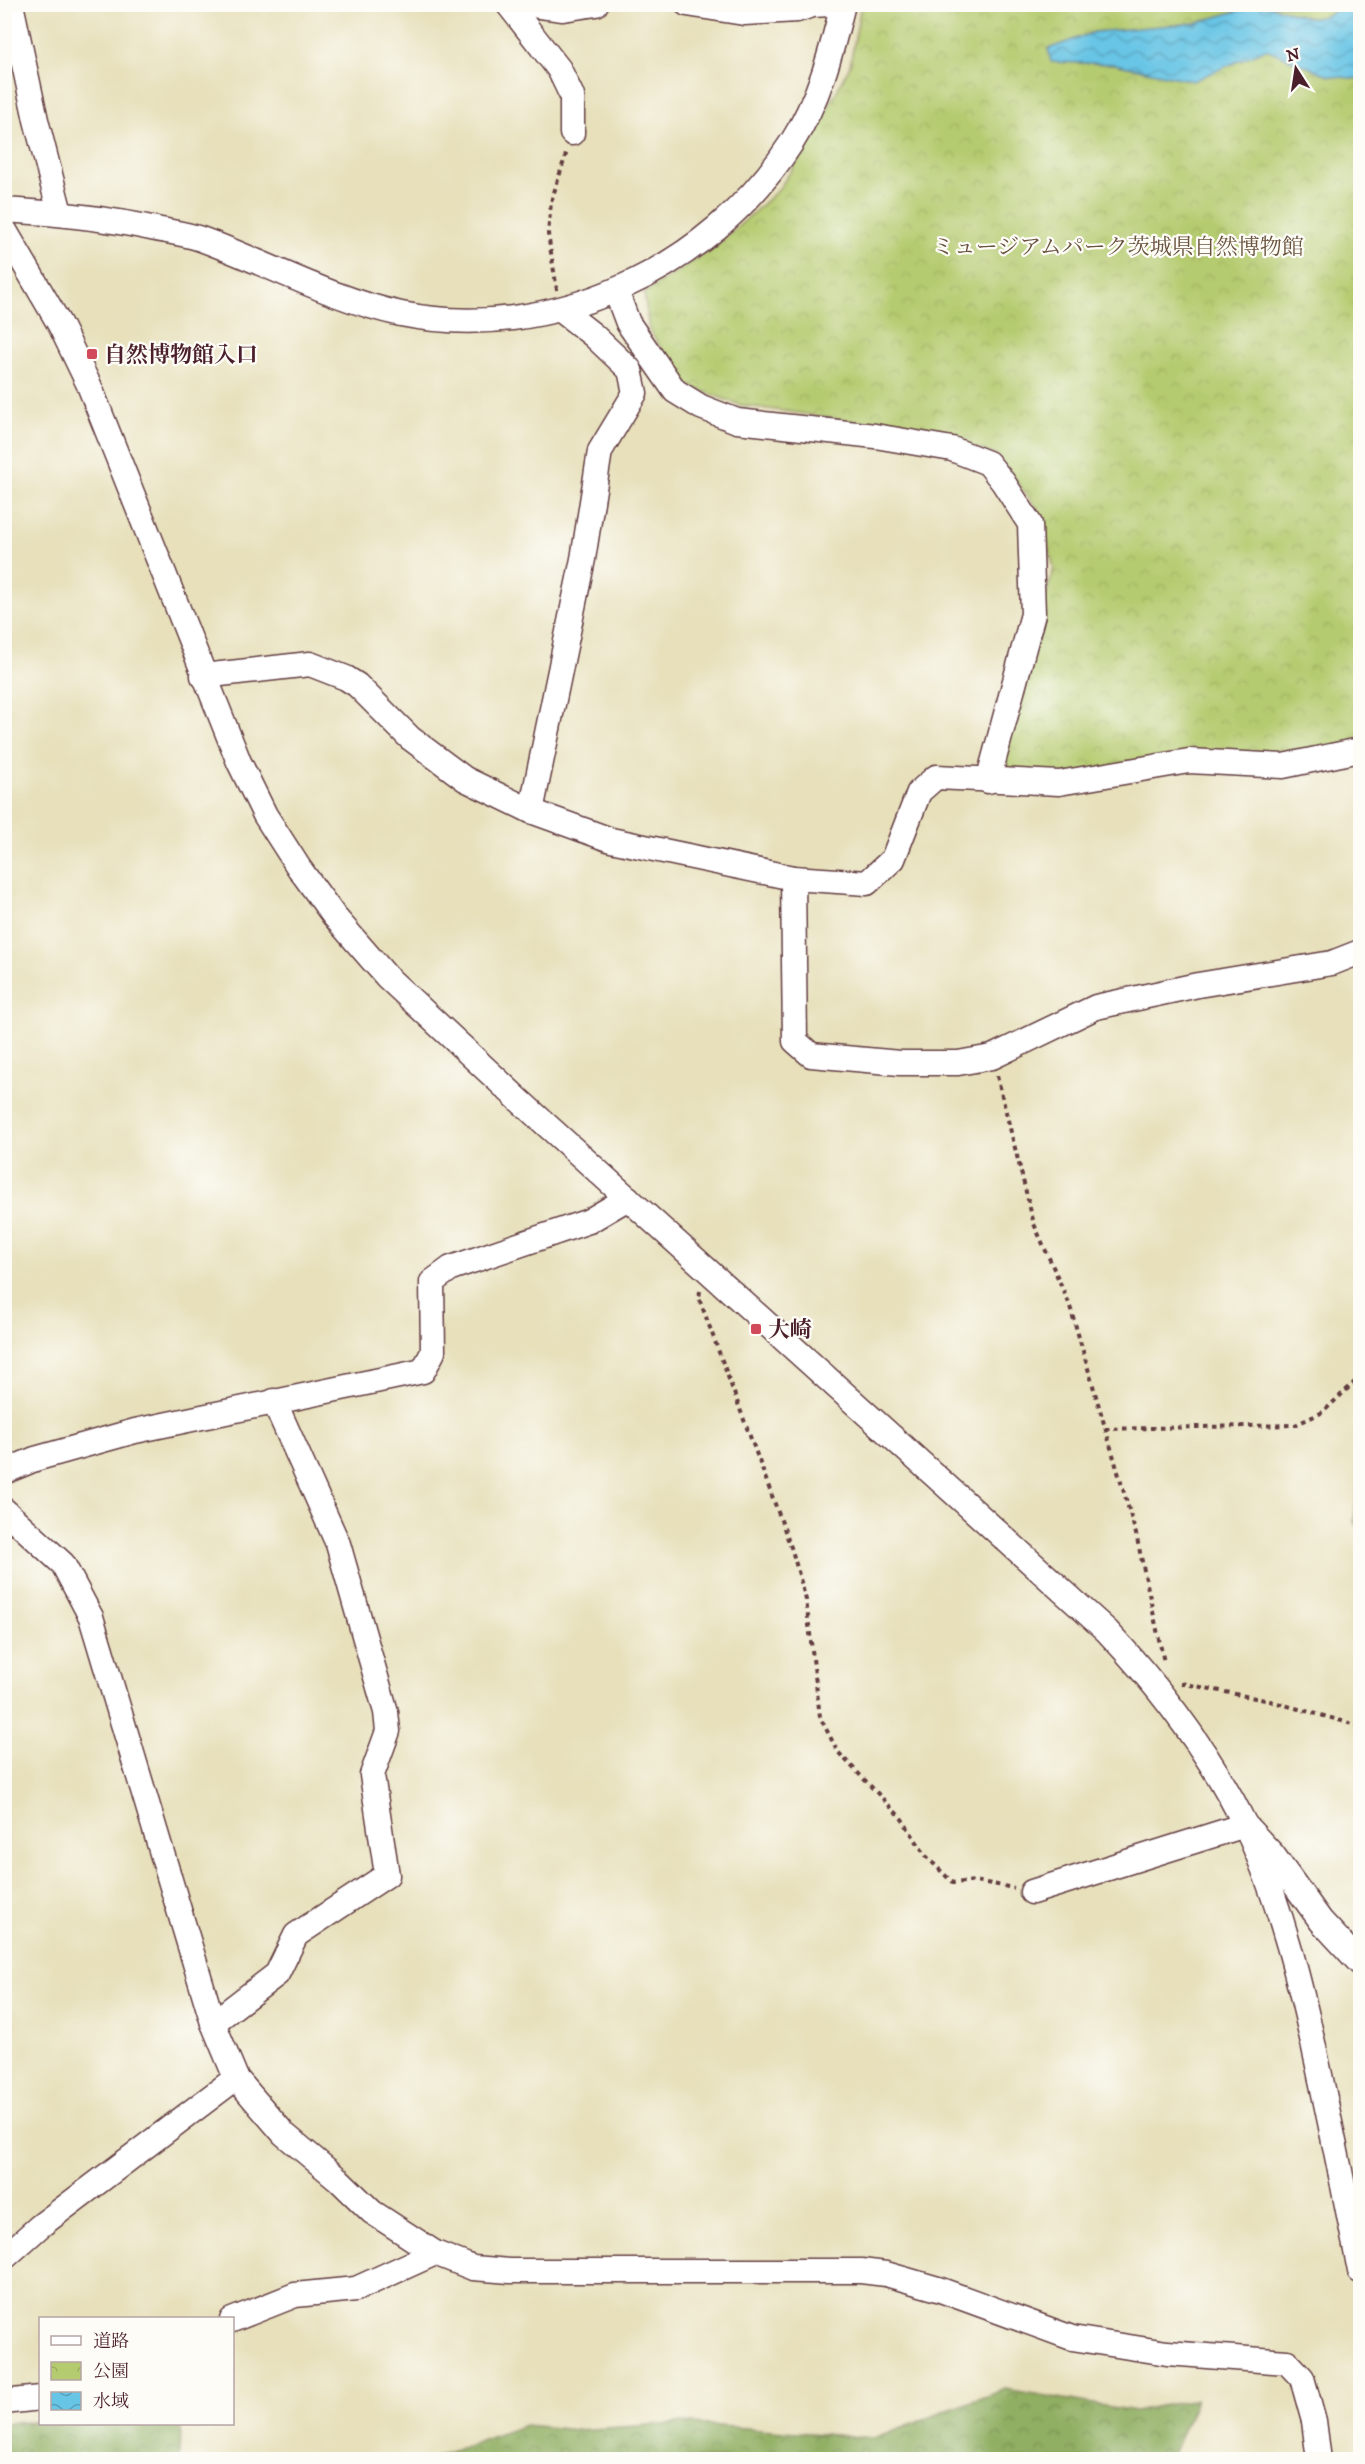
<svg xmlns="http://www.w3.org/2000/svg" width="1365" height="2464" font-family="'IM FELL DW Pica','Noto Serif JP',serif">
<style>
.forest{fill:url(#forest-crowns);stroke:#6d6746;stroke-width:1.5}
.park{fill:url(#park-crowns);stroke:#80754d;stroke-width:1.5}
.water{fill:url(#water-waves);stroke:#587288;stroke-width:1.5}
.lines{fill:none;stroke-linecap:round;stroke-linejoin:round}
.minor-casing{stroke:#623c41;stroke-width:27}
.path{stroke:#623c41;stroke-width:4;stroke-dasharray:4.5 4.5;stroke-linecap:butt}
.minor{stroke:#fff;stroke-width:24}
.poi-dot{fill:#d1495b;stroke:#fdfcf7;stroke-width:2}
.labels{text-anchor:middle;stroke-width:4.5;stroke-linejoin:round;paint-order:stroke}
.park-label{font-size:22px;fill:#6a533f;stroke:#fdfcf7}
.poi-label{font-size:22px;font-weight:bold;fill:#4a1f2b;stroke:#fdfcf7;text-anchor:start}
</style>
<defs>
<pattern id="forest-crowns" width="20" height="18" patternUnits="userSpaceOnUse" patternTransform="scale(1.5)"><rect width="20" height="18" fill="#90af62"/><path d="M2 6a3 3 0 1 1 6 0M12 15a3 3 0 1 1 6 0" fill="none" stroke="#788e51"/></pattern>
<pattern id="park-crowns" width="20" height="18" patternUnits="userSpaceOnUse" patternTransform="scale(1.5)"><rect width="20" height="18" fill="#b5cb6f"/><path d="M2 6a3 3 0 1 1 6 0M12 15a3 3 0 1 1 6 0" fill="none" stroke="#9dae60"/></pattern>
<pattern id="water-waves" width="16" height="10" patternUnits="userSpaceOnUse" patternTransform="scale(1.5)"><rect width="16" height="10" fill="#67c5e5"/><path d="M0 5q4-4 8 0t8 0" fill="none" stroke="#579fba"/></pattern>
</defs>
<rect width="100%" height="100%" fill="#fdfcf7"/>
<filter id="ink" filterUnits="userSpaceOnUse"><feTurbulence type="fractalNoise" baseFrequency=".0167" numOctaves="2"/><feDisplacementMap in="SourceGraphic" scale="12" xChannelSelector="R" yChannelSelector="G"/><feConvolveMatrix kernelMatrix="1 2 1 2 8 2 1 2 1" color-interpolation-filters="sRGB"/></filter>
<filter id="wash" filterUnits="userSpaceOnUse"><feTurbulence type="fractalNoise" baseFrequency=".008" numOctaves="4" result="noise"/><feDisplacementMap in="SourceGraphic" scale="24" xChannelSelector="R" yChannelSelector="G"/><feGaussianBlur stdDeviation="1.35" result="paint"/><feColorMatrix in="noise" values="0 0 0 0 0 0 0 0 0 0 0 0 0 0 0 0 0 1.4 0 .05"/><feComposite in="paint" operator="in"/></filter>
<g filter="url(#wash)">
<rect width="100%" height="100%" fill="#e7e0bb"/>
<g class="forest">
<path d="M1360,1463V1528L1354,1523Z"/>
<path d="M1005,2389L1135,2411L1196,2399L1171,2459H430L525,2425L577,2430L680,2423L873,2438Z"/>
<path d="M40,2422V2424H181L180,2459H5V2423Z"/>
</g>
<path class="park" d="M861,5H1360V750L988,781L1054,569L1039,511L997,456L933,432L740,405L684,384L649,330L644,293L716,247L778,190L810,143L850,65Z"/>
<path class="water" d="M1258,5C1290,4 1313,34 1341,5H1360V79L1329,76L1266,49L1193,81L1114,64L1051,62L1048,49L1094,32L1195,23Z"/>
</g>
<g filter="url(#ink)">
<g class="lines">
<defs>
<g id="minor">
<path d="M11,4L36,120L60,213"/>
<path d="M508,4L559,69L572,96V133"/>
<path d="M525,4L563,9L596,4"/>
<path d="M687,4L744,13L797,10L812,5L831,4"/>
<path d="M4,210C56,213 106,218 156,229C171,232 187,234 201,239C267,263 331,299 401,314C551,344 710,270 792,142C819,100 831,53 843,4"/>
<path d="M4,229L60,325L89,385L239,762L265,815L299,868L334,916L387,977L520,1101L1107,1631C1162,1690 1211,1754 1246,1827C1282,1906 1302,1990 1320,2075C1334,2140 1347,2205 1360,2271"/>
<path d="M616,291L628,323L675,391L701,407L737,421L875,436L952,449L988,463L1003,482L1030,524L1033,614L988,781"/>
<path d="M203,676L310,664L346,678L357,685L410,738L465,779L531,811L611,840L793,878L867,883L893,859L919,792L936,777L1059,783L1189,761L1283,766L1360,750"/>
<path d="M531,811L583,559L600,451L635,393L630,370L593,335L561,310"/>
<path d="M793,878L795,1041L811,1055L900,1063H958L992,1057L1096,1007L1198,985L1332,963L1360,952"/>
<path d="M4,1472L35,1459L135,1431L423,1371L433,1352L432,1282L451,1268L589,1221L628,1198"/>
<path d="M4,1510L63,1564L91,1617L213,2023L236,2078L284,2134L338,2179L372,2212L435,2253L473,2268L510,2271H861L886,2274L938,2289L1072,2338L1167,2353L1287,2362L1302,2378L1314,2421L1319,2460"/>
<path d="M1032,1892L1245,1825L1273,1855L1321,1921L1360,1963"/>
<path d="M213,2023L277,1974L296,1935L387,1875L372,1775L388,1731L386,1712L338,1544L274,1401"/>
<path d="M4,2258L40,2226L236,2078"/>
<path d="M232,2320L295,2295L356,2289L435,2253"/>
<path d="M4,2402L40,2398"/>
</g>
</defs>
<use href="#minor" class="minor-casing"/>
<g class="path">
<path d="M557,290L548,234L551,202L567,151"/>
<path d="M997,1076L1034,1224L1069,1303L1136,1534L1164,1662"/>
<path d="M700,1291L699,1298L792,1550L806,1600L820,1717L838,1752L902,1819L926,1856L953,1883L975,1881L1014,1888"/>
<path d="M1105,1429L1295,1425L1323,1412L1360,1377"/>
<path d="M1181,1683L1270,1701L1360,1726"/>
</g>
<use href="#minor" class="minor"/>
</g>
</g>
<g class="poi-dot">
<rect x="86" y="348" width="12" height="12" rx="3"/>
<rect x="750" y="1323" width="12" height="12" rx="3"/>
</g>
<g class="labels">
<g class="park-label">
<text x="1118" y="254">ミュージアムパーク茨城県自然博物館</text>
</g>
<g class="poi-label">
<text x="104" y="362">自然博物館入口</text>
<text x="768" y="1337">大崎</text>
</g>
</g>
<rect width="1365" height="2464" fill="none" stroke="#fdfcf7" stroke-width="24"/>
<rect x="39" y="2317" width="195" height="108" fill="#fdfcf7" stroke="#b5a4a5" stroke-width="1.5"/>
<rect x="51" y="2336" width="30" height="9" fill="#ffffff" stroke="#b5a4a5" stroke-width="1.5"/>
<text x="93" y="2347" font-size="18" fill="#4a1f2b">道路</text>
<rect x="51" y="2362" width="30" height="18" fill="url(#park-crowns)" stroke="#b5a4a5" stroke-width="1.5"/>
<text x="93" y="2377" font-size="18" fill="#4a1f2b">公園</text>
<rect x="51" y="2392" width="30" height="18" fill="url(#water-waves)" stroke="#b5a4a5" stroke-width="1.5"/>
<text x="93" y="2407" font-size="18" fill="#4a1f2b">水域</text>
<g transform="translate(1296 69) rotate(348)" stroke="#fdfcf7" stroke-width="4.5" paint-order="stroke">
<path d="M0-4.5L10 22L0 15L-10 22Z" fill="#4a1f2b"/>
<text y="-9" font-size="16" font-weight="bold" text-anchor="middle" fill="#4a1f2b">N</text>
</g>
</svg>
